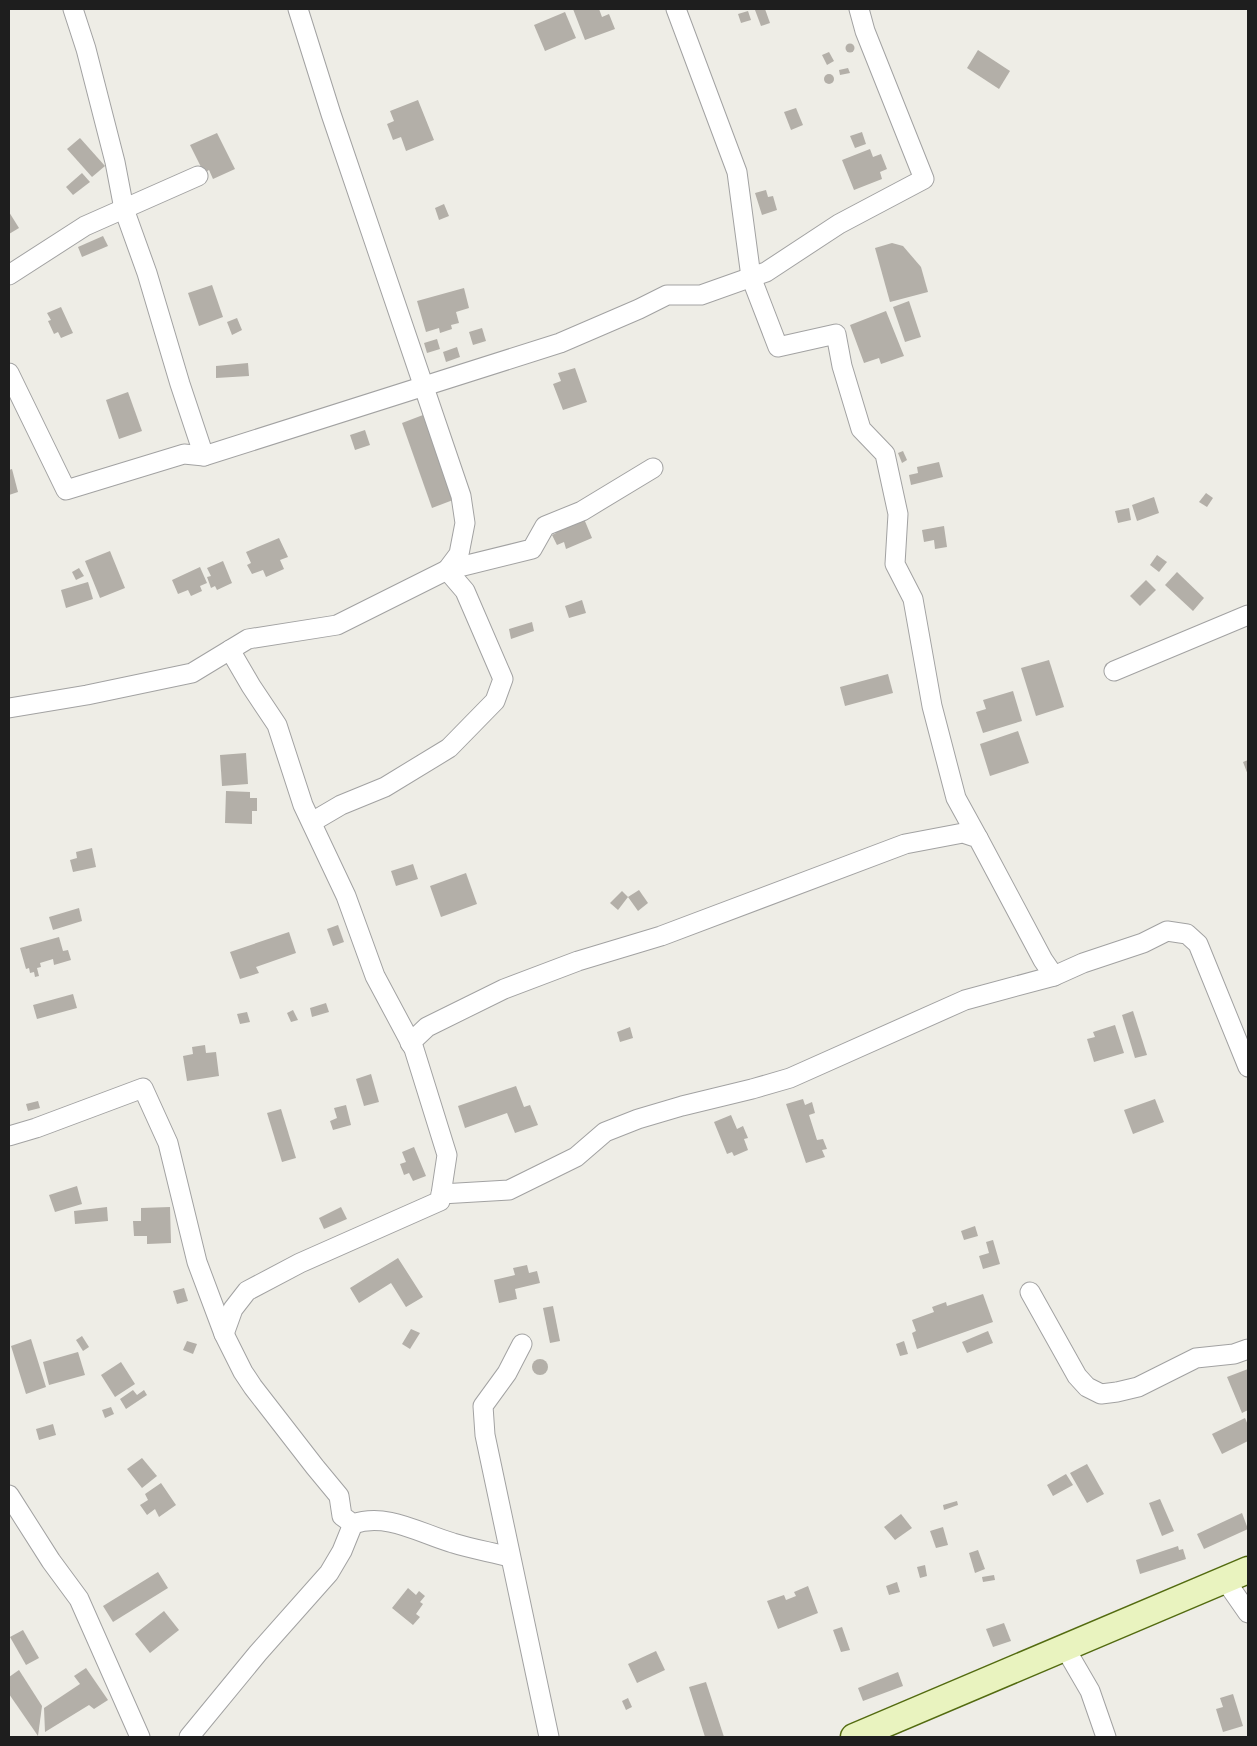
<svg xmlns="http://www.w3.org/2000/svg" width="1257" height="1746" font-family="'Noto Sans',sans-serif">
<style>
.building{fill:#b3afa8}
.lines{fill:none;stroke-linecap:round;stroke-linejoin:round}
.street-casing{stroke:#a2a2a2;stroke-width:21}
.secondary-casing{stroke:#536b10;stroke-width:29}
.street{stroke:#fff;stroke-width:19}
.secondary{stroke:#e9f3bf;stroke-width:26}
</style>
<rect width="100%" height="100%" fill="#eeede6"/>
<g class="building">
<path d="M573,9H599L602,17L609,14L615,29L585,40Z"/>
<path d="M757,9H765L770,23L761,26L755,10Z"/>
<path d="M748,11L751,20L741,23L738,14Z"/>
<path d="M565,12L576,38L545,51L534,25Z"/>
<circle cx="850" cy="48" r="4.5"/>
<path d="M978,50L1010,71L999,89L967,68Z"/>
<path d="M829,52L834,61L827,65L822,55Z"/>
<path d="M848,68L850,73L840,75L839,70Z"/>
<circle cx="829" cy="79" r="5"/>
<path d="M418,100L434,140L406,151L401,137L393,140L387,124L394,121L390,111Z"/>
<path d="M796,108L803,125L791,130L784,112Z"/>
<path d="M862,132L866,144L855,148L850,136Z"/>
<path d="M217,133L235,169L213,179L209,170L204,173L190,145Z"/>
<path d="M80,138L105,166L92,177L67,149Z"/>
<path d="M870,149L873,157L881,154L887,169L880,172L882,179L854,190L842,160Z"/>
<path d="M82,173L90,182L73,195L66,187Z"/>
<path d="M766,190L768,197L773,196L777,210L762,215L755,193Z"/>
<path d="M444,204L449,216L439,220L435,208Z"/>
<path d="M9,212L19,228L9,234Z"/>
<path d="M103,236L108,246L82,257L78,247Z"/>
<path d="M892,243L903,246L921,267L928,292L890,302L875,248Z"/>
<path d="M212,285L223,317L199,326L188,293Z"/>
<path d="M464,288L469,308L456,312L459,323L451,325L452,329L440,333L439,328L426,332L417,301Z"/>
<path d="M909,301L921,337L905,342L893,307Z"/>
<path d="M61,307L73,333L61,338L58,332L54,334L48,321L51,320L47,313Z"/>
<path d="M886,311L904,356L881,364L879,358L864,363L850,325Z"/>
<path d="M237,318L242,330L232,335L227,322Z"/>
<path d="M482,328L486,341L473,345L469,332Z"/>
<path d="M437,339L440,349L427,353L424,343Z"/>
<path d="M457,347L460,357L446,362L443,352Z"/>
<path d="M248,363L249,376L216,378V366Z"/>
<path d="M575,368L587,402L563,410L553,384L561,381L558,373Z"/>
<path d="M128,392L142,431L119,439L106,400Z"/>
<path d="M423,415L453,500L432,508L402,423Z"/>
<path d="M365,430L370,445L355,450L350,435Z"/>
<path d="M903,451L907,460L902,463L898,453Z"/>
<path d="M939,462L943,477L911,485L909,475L918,473L917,467Z"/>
<path d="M12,469L18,492L9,495V470Z"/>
<path d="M1206,493L1213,498L1207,507L1199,502Z"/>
<path d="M1154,497L1159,513L1137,521L1132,505Z"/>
<path d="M1129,508L1131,520L1118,523L1115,511Z"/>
<path d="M582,514L592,538L566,549L564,542L557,545L552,535L556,533L553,525Z"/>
<path d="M944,526L947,547L935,549L934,540L924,542L922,530Z"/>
<path d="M279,538L288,557L280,560L284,569L266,577L263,570L252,574L247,565L251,563L246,552Z"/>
<path d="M110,551L125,588L100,598L85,561Z"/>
<path d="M1157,555L1167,562L1159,572L1150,565Z"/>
<path d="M223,561L232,583L217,590L215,586L211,588L207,577L211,576L207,568Z"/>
<path d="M200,567L207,583L200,586L202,591L191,596L188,590L178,594L172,580Z"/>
<path d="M79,568L84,576L76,580L72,572Z"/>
<path d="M1177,572L1204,598L1193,611L1165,585Z"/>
<path d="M1146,580L1156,590L1140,606L1130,596Z"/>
<path d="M88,582L93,599L66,608L61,590Z"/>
<path d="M582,600L586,613L569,618L565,606Z"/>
<path d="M532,622L534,631L511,639L509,629Z"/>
<path d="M1049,660L1064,707L1036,716L1021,668Z"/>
<path d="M888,674L893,693L845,706L840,687Z"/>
<path d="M1013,691L1022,721L983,733L976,712L986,709L983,700Z"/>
<path d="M1018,731L1029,763L990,776L980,744Z"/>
<path d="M246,753L248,784L222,786L220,755Z"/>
<path d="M1248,760V775L1243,762Z"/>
<path d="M226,791L250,792V798H257V811H252V824L225,823Z"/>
<path d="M92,848L96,867L73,872L70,860L77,858L76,852Z"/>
<path d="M413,864L418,879L396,886L391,871Z"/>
<path d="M466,873L477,904L441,917L430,886Z"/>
<path d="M639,890L648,903L638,911L628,897Z"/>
<path d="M622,891L628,897L618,910L610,903Z"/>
<path d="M79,908L82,921L53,930L49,917Z"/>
<path d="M338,925L344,942L333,946L327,929Z"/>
<path d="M289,932L296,953L256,967L259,973L240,979L230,952Z"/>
<path d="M59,937L63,951L68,950L71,960L54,965L53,959L40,963L41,967L37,968L39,976L35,977L34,972L30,973L29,968L26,969L20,948Z"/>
<path d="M73,994L77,1008L37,1019L33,1005Z"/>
<path d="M326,1003L329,1012L312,1017L310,1008Z"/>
<path d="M293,1010L298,1020L291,1022L287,1013Z"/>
<path d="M1133,1011L1147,1055L1135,1058L1122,1015Z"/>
<path d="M247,1012L250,1022L240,1024L237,1014Z"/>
<path d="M1115,1025L1124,1053L1094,1062L1087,1039L1095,1037L1093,1032Z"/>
<path d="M630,1027L633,1038L620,1042L617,1032Z"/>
<path d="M205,1045L206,1053L216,1052L219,1076L187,1081L183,1056L193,1054L192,1047Z"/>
<path d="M371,1074L379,1102L364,1106L356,1079Z"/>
<path d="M516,1086L524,1107L530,1105L538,1125L515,1133L507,1113L465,1128L458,1106Z"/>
<path d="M803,1099L805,1105L812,1102L815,1113L809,1115L817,1140L823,1139L827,1149L822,1150L825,1157L806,1163L786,1104Z"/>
<path d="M1155,1099L1164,1122L1133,1134L1124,1110Z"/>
<path d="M38,1101L40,1108L28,1111L26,1104Z"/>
<path d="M346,1105L351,1125L333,1130L330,1121L337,1118L334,1108Z"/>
<path d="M281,1109L296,1158L282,1162L267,1113Z"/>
<path d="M731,1115L737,1129L743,1126L748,1138L744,1139L748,1150L734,1156L732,1152L727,1154L714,1122Z"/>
<path d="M414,1147L426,1176L413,1181L409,1173L404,1175L400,1164L406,1162L402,1152Z"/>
<path d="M77,1186L82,1204L55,1212L49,1195Z"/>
<path d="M107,1207L108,1221L75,1224L74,1211Z"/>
<path d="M170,1207L171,1243L147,1244V1236H134L133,1221H141V1208Z"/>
<path d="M341,1207L347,1219L324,1229L319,1218Z"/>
<path d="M975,1226L978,1236L964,1240L961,1231Z"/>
<path d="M993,1240L1000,1264L983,1269L979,1256L989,1253L986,1242Z"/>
<path d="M398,1258L423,1297L406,1307L391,1283L359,1303L350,1288Z"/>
<path d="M527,1265L529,1273L537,1271L540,1283L515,1289L517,1299L499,1303L494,1280L515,1275L513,1268Z"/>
<path d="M184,1288L188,1301L177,1304L173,1291Z"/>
<path d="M983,1294L993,1322L917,1349L912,1333L916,1331L912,1320L934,1312L932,1307L946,1302L947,1306Z"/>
<path d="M553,1306L560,1341L550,1343L543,1308Z"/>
<path d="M411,1329L420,1333L410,1349L402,1344Z"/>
<path d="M988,1331L993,1343L967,1353L962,1342Z"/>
<path d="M82,1336L89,1347L83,1351L76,1340Z"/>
<path d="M31,1339L46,1387L26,1394L11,1346Z"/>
<path d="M187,1341L197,1344L193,1354L183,1350Z"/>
<path d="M904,1341L908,1354L900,1356L896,1344Z"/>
<path d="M78,1352L85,1375L49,1385L43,1362Z"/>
<circle cx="540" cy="1367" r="8"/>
<path d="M121,1362L135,1384L115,1397L101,1375Z"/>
<path d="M1248,1369V1410L1242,1413L1227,1377Z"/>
<path d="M133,1390L137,1395L144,1390L147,1395L126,1409L120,1399Z"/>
<path d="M111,1407L114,1414L105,1418L102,1410Z"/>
<path d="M1245,1418L1248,1425V1441L1222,1454L1212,1434Z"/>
<path d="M53,1424L56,1435L39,1440L36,1429Z"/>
<path d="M142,1458L157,1476L142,1488L127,1469Z"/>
<path d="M1087,1464L1104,1494L1087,1503L1070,1473Z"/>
<path d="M1066,1474L1073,1485L1053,1496L1047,1485Z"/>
<path d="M161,1483L176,1505L159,1517L155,1509L147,1515L140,1505L148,1500L145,1494Z"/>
<path d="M1160,1499L1174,1531L1162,1536L1149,1503Z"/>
<path d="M957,1501L958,1505L944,1510L943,1505Z"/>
<path d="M1242,1513L1248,1529L1204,1549L1197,1534Z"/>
<path d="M901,1514L912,1528L895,1540L884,1527Z"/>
<path d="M943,1527L948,1545L936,1548L930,1531Z"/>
<path d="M1178,1546L1179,1550L1183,1549L1186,1559L1140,1574L1136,1560Z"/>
<path d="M978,1550L985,1569L975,1573L969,1553Z"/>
<path d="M925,1565L927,1576L920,1578L917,1567Z"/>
<path d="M158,1572L168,1588L113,1622L103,1606Z"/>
<path d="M994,1575L995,1580L983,1582L982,1577Z"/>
<path d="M897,1582L900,1592L889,1595L886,1586Z"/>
<path d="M808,1586L818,1613L778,1629L767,1601L784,1595L786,1600L796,1596L794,1592Z"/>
<path d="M408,1588L416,1595L419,1591L425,1596L420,1602L423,1604L416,1614L420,1617L413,1625L392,1608Z"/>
<path d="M164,1611L179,1630L150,1653L135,1634Z"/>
<path d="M1004,1623L1011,1641L993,1647L986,1629Z"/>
<path d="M842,1627L850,1650L841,1652L833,1630Z"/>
<path d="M23,1630L39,1658L26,1665L10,1637Z"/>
<path d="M656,1651L665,1670L637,1683L628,1664Z"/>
<path d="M86,1668L108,1700L94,1709L89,1705L45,1732L44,1708L80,1684L74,1676Z"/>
<path d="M19,1670L42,1706L38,1736L9,1694V1677Z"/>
<path d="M898,1672L903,1686L863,1701L858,1688Z"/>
<path d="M706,1682L724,1737H705L689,1687Z"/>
<path d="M1233,1694L1243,1726L1223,1732L1216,1709L1223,1707L1220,1698Z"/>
<path d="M628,1698L632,1707L626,1710L622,1701Z"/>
</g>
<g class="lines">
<defs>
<g id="street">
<path d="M73,9L86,49L115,162L124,209L147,273L180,384L204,456"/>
<path d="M298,9L331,114L461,496L465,523L459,554L447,570L465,591L503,679L495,701L449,748L385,787L341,805L312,822"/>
<path d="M676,9L737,172L751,277L778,347L836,334L842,366L861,429L885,454L898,514L895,564L913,599L932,706L956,798L978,838"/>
<path d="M9,275L85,226L198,176"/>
<path d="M9,373L66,490L184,454L204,456L560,343L639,309L667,295H701L766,272L839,224L924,179L865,31L859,9"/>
<path d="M1114,671L1248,615"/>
<path d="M9,708L87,695L192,673L248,639L337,625L447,570L532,549L545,526L582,511L653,468"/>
<path d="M410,1043L427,1027L504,989L578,961L661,936L905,844L963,833L978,838L1043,960L1054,976"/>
<path d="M9,1136L36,1128L143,1088L168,1143L197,1262L224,1334L243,1372L253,1387L315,1467L339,1496L342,1516L353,1524C387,1512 421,1534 453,1543C472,1549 491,1552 510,1557"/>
<path d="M441,1194L509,1190L576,1157L605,1132L638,1119L682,1106L752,1089L790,1078L965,1000L1054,976L1083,963L1143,943L1167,931L1187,934L1198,944L1248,1067"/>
<path d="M1030,1292L1077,1376L1087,1387L1101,1394L1117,1392L1138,1387L1196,1358L1234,1354L1248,1349"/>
<path d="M224,1334L233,1309L247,1291L300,1263L440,1201L447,1155L414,1049L375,976L346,896L303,805L277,725L251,686L230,650"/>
<path d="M522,1344L507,1373L483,1406L485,1435L549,1737"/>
<path d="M9,1495L51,1561L79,1599L140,1737"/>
<path d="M1225,1580L1248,1613"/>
<path d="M1065,1648L1090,1691L1106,1737"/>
<path d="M189,1737L258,1653L329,1573L342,1551L353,1524"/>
</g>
<path id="secondary" d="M854,1737L1248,1570"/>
</defs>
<use href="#street" class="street-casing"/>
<use href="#secondary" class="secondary-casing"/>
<use href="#street" class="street"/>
<use href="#secondary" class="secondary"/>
</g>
<rect width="1257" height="1746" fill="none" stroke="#1e1e1e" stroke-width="20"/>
</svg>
